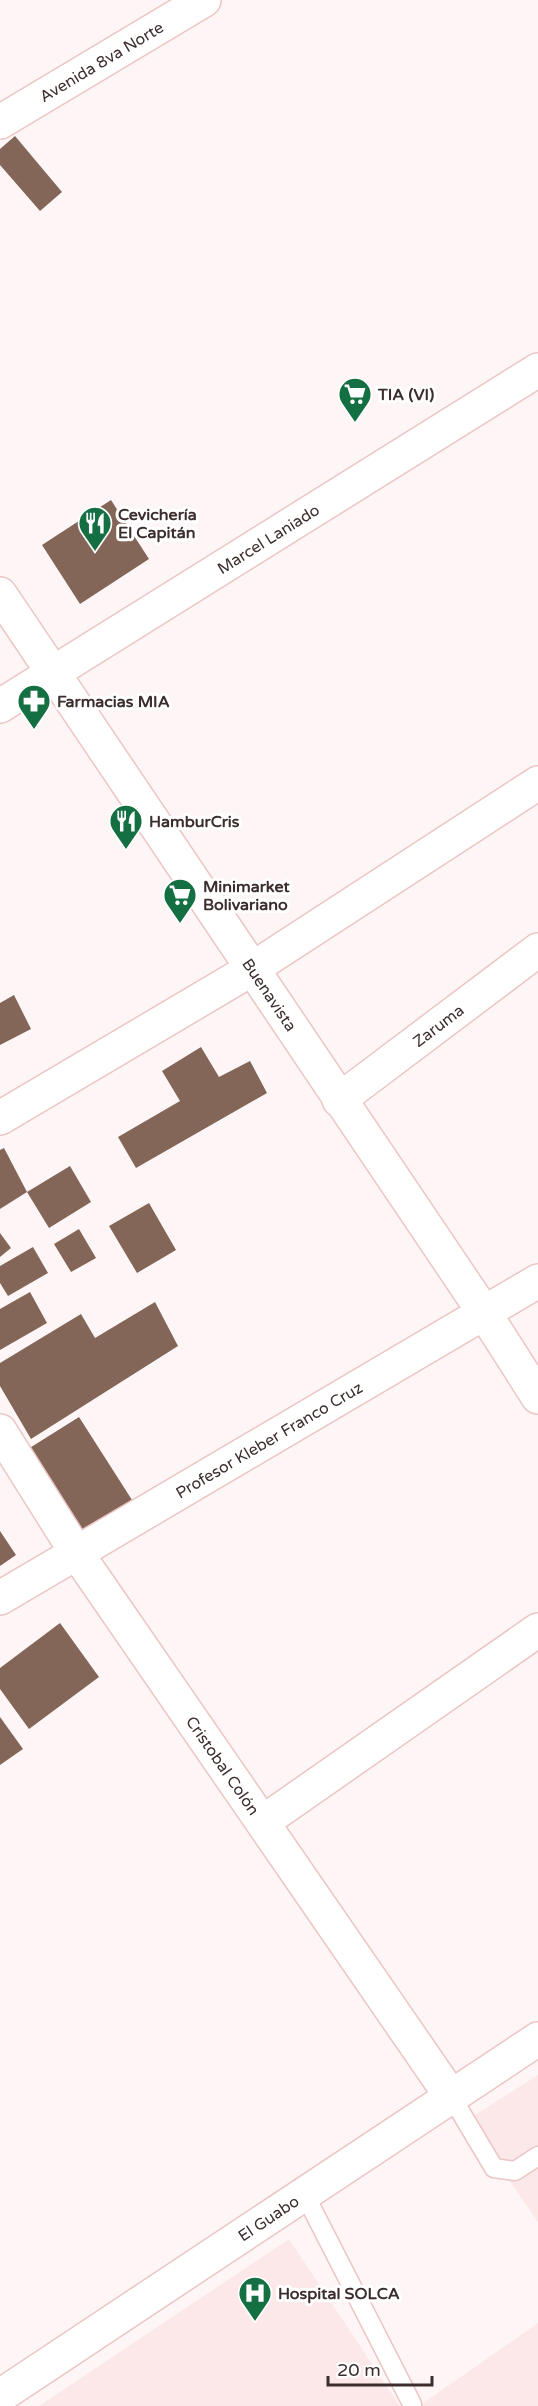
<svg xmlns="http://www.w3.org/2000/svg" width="538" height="2406" font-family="'Varela Round',sans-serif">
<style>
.built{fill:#fce8e8}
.building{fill:#846658}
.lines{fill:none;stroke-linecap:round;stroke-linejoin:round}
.lane-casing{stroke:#ecc5c5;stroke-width:21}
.street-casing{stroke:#ecc5c5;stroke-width:36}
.secondary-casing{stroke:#ecc5c5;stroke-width:36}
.lane{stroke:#fff;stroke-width:18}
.street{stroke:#fff;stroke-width:33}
.secondary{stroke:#fff;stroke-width:33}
.labels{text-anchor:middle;stroke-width:6;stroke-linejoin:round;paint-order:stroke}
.street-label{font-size:16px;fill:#3d2e2e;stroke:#fff}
.poi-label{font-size:16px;font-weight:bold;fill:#3d2e2e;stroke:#fff;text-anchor:start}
</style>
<rect width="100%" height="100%" fill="#fef6f6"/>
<g class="built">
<path d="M538,2075V2222L467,2120Z"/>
<path d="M289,2239L400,2406H39Z"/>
<path d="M538,2323V2406H419Z"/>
</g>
<g class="building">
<path d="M15,136L62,192L40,211L0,165V149Z"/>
<path d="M111,500L149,559L80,604L42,545Z"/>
<path d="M14,995L31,1029L0,1045V1003Z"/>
<path d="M201,1047L219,1077L250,1061L267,1093L136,1168L118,1137L180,1101L162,1071Z"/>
<path d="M4,1148L27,1192L0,1209V1150Z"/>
<path d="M70,1166L91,1202L49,1228L27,1192Z"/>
<path d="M149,1203L176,1250L137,1273L109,1226Z"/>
<path d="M79,1229L96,1258L71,1272L54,1244Z"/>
<path d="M0,1233L11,1248L0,1257Z"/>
<path d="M33,1247L48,1273L8,1296L0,1283V1266Z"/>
<path d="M30,1292L47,1323L0,1350V1309Z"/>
<path d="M155,1302L178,1346L31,1439L0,1386V1363L81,1314L95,1338Z"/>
<path d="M79,1417L132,1500L81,1532L28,1449Z"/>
<path d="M0,1531L16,1555L0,1566Z"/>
<path d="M60,1623L99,1677L29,1729L0,1689V1668Z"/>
<path d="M0,1717L23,1749L0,1765Z"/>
</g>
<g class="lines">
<defs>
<g id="lane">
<path d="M451,2096L494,2168L515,2171L538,2156"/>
<path d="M304,2193L412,2404"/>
</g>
<g id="street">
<path id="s1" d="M0,122L204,0"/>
<path id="s2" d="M339,1100L538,950"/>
<path d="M0,1118L252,969L538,783"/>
<path id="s3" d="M0,1431L76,1552L451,2096"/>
<path id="s4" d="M0,1598L538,1281"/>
<path d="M263,1822L538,1630"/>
<path id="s5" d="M0,2396L538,2039"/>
</g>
<g id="secondary">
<path id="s6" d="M0,594L485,1314L538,1397"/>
<path id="s7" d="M0,706L538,370"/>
</g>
</defs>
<use href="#lane" class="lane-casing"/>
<use href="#street" class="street-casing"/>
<use href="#secondary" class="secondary-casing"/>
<use href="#lane" class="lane"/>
<use href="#street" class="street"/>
<use href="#secondary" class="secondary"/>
</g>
<defs>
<symbol id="supermarket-pin" viewBox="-11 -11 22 30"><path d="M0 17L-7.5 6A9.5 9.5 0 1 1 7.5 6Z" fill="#146f43" stroke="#fff"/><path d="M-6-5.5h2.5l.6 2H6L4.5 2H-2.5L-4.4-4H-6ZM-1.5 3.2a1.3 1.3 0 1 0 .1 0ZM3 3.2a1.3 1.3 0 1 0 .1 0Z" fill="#fff"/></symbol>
<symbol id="restaurant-pin" viewBox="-11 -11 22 30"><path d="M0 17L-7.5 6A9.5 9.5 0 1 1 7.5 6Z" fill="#146f43" stroke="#fff"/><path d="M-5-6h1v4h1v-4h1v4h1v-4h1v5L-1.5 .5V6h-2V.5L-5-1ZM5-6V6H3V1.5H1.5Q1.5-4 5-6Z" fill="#fff"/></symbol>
<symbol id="pharmacy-pin" viewBox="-11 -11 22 30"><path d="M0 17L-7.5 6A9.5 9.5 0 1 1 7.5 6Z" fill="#146f43" stroke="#fff"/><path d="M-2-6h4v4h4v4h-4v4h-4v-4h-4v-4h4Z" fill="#fff"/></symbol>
<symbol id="hospital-pin" viewBox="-11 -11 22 30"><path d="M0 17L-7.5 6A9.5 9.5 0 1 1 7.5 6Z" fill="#146f43" stroke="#fff"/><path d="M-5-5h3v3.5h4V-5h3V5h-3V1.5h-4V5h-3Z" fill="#fff"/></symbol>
</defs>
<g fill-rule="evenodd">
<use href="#supermarket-pin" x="336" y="375" width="38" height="52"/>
<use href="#restaurant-pin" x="76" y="504" width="38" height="52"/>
<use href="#pharmacy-pin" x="15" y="682" width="38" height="52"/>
<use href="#restaurant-pin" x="107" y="802" width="38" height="52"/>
<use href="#supermarket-pin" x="161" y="876" width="38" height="52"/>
<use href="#hospital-pin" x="236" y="2274" width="38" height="52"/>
</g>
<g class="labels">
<g class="street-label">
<text dy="6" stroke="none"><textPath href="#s1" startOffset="118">Avenida 8va Norte</textPath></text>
<text dy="6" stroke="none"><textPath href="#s7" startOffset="316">Marcel Laniado</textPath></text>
<text dy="6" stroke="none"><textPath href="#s6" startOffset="483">Buenavista</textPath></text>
<text dy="6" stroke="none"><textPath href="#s2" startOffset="124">Zaruma</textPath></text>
<text dy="6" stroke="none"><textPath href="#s4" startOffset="312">Profesor Kleber Franco Cruz</textPath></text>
<text dy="6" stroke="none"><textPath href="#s3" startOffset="402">Cristobal Colón</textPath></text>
<text dy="6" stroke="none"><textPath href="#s5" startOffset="322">El Guabo</textPath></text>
</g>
<g class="poi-label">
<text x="378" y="400">TIA (VI)</text>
<text x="118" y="520">Cevichería<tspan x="118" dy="18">El Capitán</tspan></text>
<text x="57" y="707">Farmacias MIA</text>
<text x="149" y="827">HamburCris</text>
<text x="203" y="892">Minimarket<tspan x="203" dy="18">Bolivariano</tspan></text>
<text x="278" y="2299">Hospital SOLCA</text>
</g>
</g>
<path d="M328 2376v9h104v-9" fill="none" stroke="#3d2e2e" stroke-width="3"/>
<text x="337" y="2376" font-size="18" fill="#3d2e2e" stroke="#ffffff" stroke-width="4.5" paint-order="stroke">20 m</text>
</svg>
